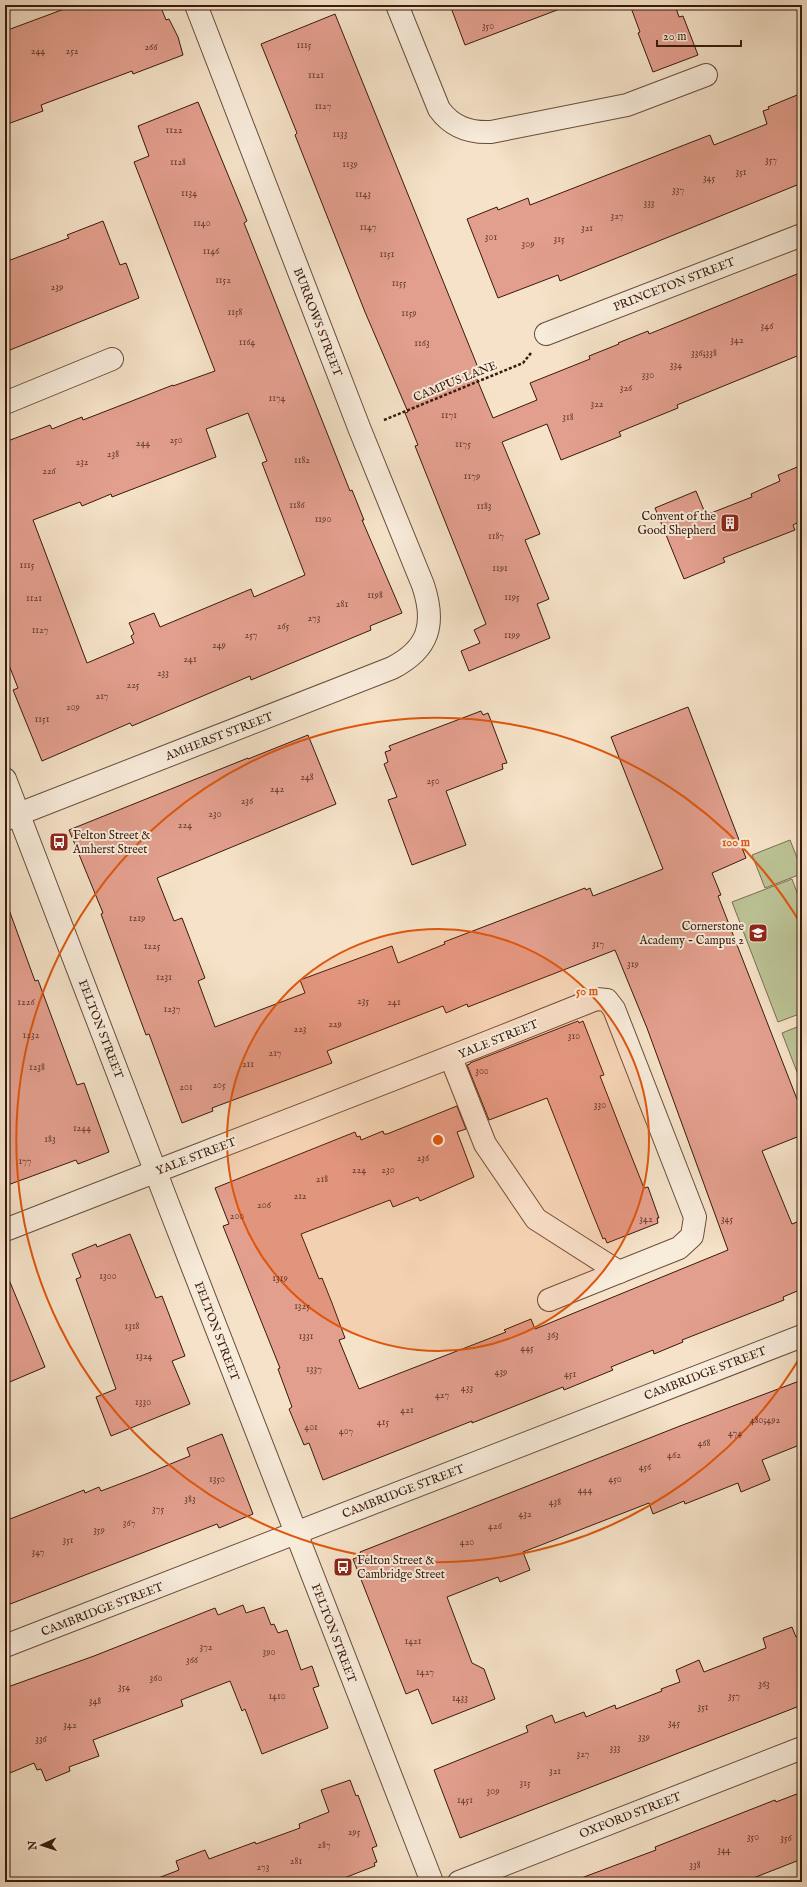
<svg xmlns="http://www.w3.org/2000/svg" width="807" height="1887" font-family="'IM FELL English',serif">
<style>
.green{fill:#bcc395;stroke:#7a6e51}
.building{fill:#e39f8e;stroke:#391a0d;fill-rule:evenodd}
.lines{fill:none;stroke-linecap:round;stroke-linejoin:round}
.minor-casing{stroke:#684c3c;stroke-width:24}
.path{stroke:#391a0d;stroke-width:2.5;stroke-dasharray:3 2;stroke-linecap:butt}
.minor{stroke:#f8ecdb;stroke-width:22}
.ring{fill:none;stroke:#df560c;stroke-width:2}
.labels{text-anchor:middle;stroke-width:4;stroke-linejoin:round;paint-order:stroke}
.number-label{font-size:10px;fill:#643b2d}
.street-label{font-size:12px;fill:#391a0d;stroke:#f8ecdb}
.poi-label{font-size:12px;fill:#391a0d;stroke:#f8ecdb;text-anchor:end}
.centre{fill:#df560c;stroke:#f8ecdb;stroke-width:2}
.ring-label{font-size:12px;text-anchor:middle;font-weight:bold;fill:#df560c;stroke:#f8ecdb;stroke-width:4;stroke-linejoin:round;paint-order:stroke}
</style>
<rect width="100%" height="100%" fill="#f5e2c8"/>
<filter id="stains"><feTurbulence type="fractalNoise" baseFrequency=".005" numOctaves="4"/><feColorMatrix values="0 0 0 0 .2 0 0 0 0 .09 0 0 0 0 .02 0 0 0 .5 -.17"/></filter>
<radialGradient id="worn" r=".72"><stop offset=".6" stop-color="#630" stop-opacity="0"/><stop offset="1" stop-color="#630" stop-opacity=".3"/></radialGradient>
<g class="green">
<path d="M790,840L802,870V876L801,874L765,888L752,855Z"/>
<path d="M792,879L802,906V1013L778,1022L732,902Z"/>
<path d="M802,1025V1085L782,1033Z"/>
</g>
<g class="building">
<path d="M75,5H160L166,20L169,19L178,37L183,55L133,74L132,71L41,105L43,111L5,125V31Z"/>
<path d="M450,5H565V7L465,45Z"/>
<path d="M630,5H675L679,17L683,16L698,55L653,72L638,33L640,32Z"/>
<path d="M335,14L479,370L474,372L493,418L537,400L530,383L590,359L589,356L619,344L618,343L648,331L649,334L802,272V354L677,405L678,408L619,432L621,436L561,460L547,424L502,442L540,534L525,540L549,599L537,604L550,638L469,671L461,651L480,643L474,630L486,624L415,446L418,445L405,413L408,412L365,312L295,135L297,133L261,44Z"/>
<path d="M802,93V183L560,281L558,275L498,298L467,219L497,207L498,210L528,198L530,205L710,135L714,145L767,124L763,111L769,109L768,107Z"/>
<path d="M198,102L247,221L244,223L350,491L352,490L364,520H362L402,613L370,626L371,630L251,680L250,676L132,726L130,723L42,761L13,690L18,688L5,655V442L50,425L52,429L82,417L83,420L173,385V386L215,371L134,162L149,156L138,126ZM248,413L267,461L262,463L305,575L254,597L251,589L160,627L154,613L129,623L134,634L131,636L134,643L87,663L33,520L80,502L82,506L111,494L112,497L216,457L206,429Z"/>
<path d="M103,221L120,265L126,263L139,298L5,352V262L69,238L67,235Z"/>
<path d="M802,465V533L797,523L793,525L795,530L723,558L725,562L684,579L655,508L696,491L706,515L752,497L751,494L780,481L778,475Z"/>
<path d="M688,707L746,858L712,873L721,895L718,896L802,1112V1135L762,1151L792,1224L802,1220V1289L783,1297L784,1300L682,1340L683,1342L654,1354L653,1350L611,1367L613,1370L564,1390L563,1387L472,1423V1421L323,1480L309,1443L304,1445L289,1409L292,1407L278,1369L280,1368L223,1226L229,1224L215,1188L355,1132L357,1137L360,1136L361,1140L383,1131L384,1134H387L457,1106L466,1129L457,1132L474,1177L420,1201L418,1197L393,1207L390,1200L301,1234L319,1279L322,1278L332,1303L345,1338L339,1340L359,1389L506,1332L504,1330L531,1319L535,1329L728,1250L647,1028L615,950L468,1007L467,1004L446,1013L443,1006L327,1051L332,1063L212,1108L213,1111L182,1123L149,1034L146,1035L101,914L103,913L69,830L248,758V759L308,735L336,804L157,878L174,921L182,918L205,978L198,981L215,1027L305,993L300,980L392,946L398,963L445,944L444,942L585,888L586,890L590,888L593,896L663,869L611,737Z"/>
<path d="M481,711L483,715L488,713L507,763L502,764L503,769L446,791L466,845L412,865L388,800L397,797L384,764L388,762L385,752L391,750L389,746Z"/>
<path d="M8,907L35,981L38,980L77,1085L84,1083L109,1152L78,1164L76,1160L5,1186V908Z"/>
<path d="M578,1021L579,1023L583,1021L604,1075L600,1076L621,1130L644,1188L648,1187L659,1218H657L658,1223L607,1243L605,1238L603,1239L592,1212L547,1098L489,1120L467,1065L470,1064V1063Z"/>
<path d="M130,1234L156,1298L162,1296L185,1356L172,1361L190,1404L111,1436L96,1397L116,1389L76,1279L81,1277L72,1254L96,1244L97,1247Z"/>
<path d="M5,1270L45,1367L5,1384Z"/>
<path d="M802,1380V1444L762,1460L770,1480L741,1492L738,1483L685,1504L684,1501L653,1514L649,1503L523,1552L530,1570L500,1582L498,1577L447,1597L472,1663L484,1669L495,1699L432,1724L418,1689L406,1694L353,1559L362,1556L360,1552L680,1426Z"/>
<path d="M222,1434L253,1514L219,1528L217,1524L5,1606V1521L84,1490L85,1493L99,1487L101,1491L146,1474L190,1456L187,1448Z"/>
<path d="M243,1605L246,1613L264,1607L271,1625L274,1624L278,1633L287,1630L301,1670L312,1666L319,1686L313,1688L328,1728L262,1754L245,1709L242,1711L230,1681L181,1700L183,1706L93,1740L99,1756L69,1767L70,1771L46,1781L41,1769L37,1770L34,1763L5,1775V1688L94,1656L215,1608L218,1615Z"/>
<path d="M792,1627L796,1637L802,1635V1705L460,1838L434,1770L528,1732L526,1726L552,1715L555,1723L584,1712L586,1717L615,1705L616,1709L662,1691L661,1689L680,1682L676,1670L699,1660L704,1672L766,1648L763,1638Z"/>
<path d="M350,1780L356,1796L358,1795L377,1846L372,1848L377,1862L374,1863L375,1866L334,1882H154L153,1880L179,1870L176,1861L205,1850L209,1859L255,1842L256,1844L300,1828L299,1824L329,1812L321,1790Z"/>
<path d="M802,1792V1859L743,1882H577L576,1880L656,1850L655,1847L775,1800L776,1802Z"/>
</g>
<g class="lines">
<defs>
<g id="minor">
<path d="M397,5L439,109C452,127 469,133 491,132L627,105L706,75"/>
<path d="M546,334L802,235"/>
<path d="M5,403L112,359"/>
<path d="M5,779L168,1204L432,1882"/>
<path d="M6,819L392,668C429,649 436,624 423,585L360,430L196,5"/>
<path d="M451,1058L485,1144L536,1219L619,1272"/>
<path d="M5,1230C202,1153 400,1078 596,999L607,1000L614,1009L695,1217L692,1236L679,1248L549,1300"/>
<path d="M5,1646L802,1336"/>
<path d="M459,1882L802,1748"/>
</g>
</defs>
<use href="#minor" class="minor-casing"/>
<path class="path" d="M384,420L523,363L531,353"/>
<use href="#minor" class="minor"/>
</g>
<circle cx="438" cy="1140" r="211" fill="#df560c" fill-opacity=".12"/>
<g class="ring">
<circle cx="438" cy="1140" r="211"/>
<path d="M802 1354A422 422 0 1 1 802 926"/>
</g>
<defs>
<symbol id="building-square" viewBox="-11 -11 22 22"><rect x="-9" y="-9" width="18" height="18" rx="4" fill="#8f2418" stroke="#f8ecdb"/><path d="M-4-6H4V6H1V3H-1V6H-4ZM-2.5-4.3h1.7v1.8h-1.7ZM.8-4.3h1.7v1.8H.8ZM-2.5-1h1.7V.8h-1.7ZM.8-1h1.7V.8H.8Z" fill="#fff"/></symbol>
<symbol id="bus-square" viewBox="-11 -11 22 22"><rect x="-9" y="-9" width="18" height="18" rx="4" fill="#8f2418" stroke="#f8ecdb"/><path d="M-5-6H5V4H4V6H2V4H-2V6H-4V4H-5ZM-3.5-4V0h7V-4ZM-3.5 1.2v1.5H-2V1.2ZM2 1.2v1.5H3.5V1.2Z" fill="#fff"/></symbol>
<symbol id="school-square" viewBox="-11 -11 22 22"><rect x="-9" y="-9" width="18" height="18" rx="4" fill="#8f2418" stroke="#f8ecdb"/><path d="M0-5L7-2L0 1L-7-2ZM-4 1L0 2.5L4 1V4Q0 6-4 4Z" fill="#fff"/></symbol>
</defs>
<g fill-rule="evenodd">
<use href="#building-square" x="719" y="512" width="22" height="22"/>
<use href="#bus-square" x="48" y="831" width="22" height="22"/>
<use href="#school-square" x="747" y="922" width="22" height="22"/>
<use href="#bus-square" x="332" y="1556" width="22" height="22"/>
</g>
<g class="labels">
<g class="number-label">
<text x="488" y="29">350</text>
<text x="304" y="48">1115</text>
<text x="151" y="50">266</text>
<text x="38" y="54">244</text>
<text x="72" y="54">252</text>
<text x="316" y="78">1121</text>
<text x="323" y="109">1127</text>
<text x="174" y="133">1122</text>
<text x="340" y="137">1133</text>
<text x="771" y="163">357</text>
<text x="178" y="165">1128</text>
<text x="350" y="167">1139</text>
<text x="741" y="175">351</text>
<text x="709" y="181">345</text>
<text x="678" y="193">337</text>
<text x="189" y="196">1134</text>
<text x="363" y="197">1143</text>
<text x="649" y="206">333</text>
<text x="617" y="219">327</text>
<text x="202" y="226">1140</text>
<text x="368" y="230">1147</text>
<text x="587" y="231">321</text>
<text x="491" y="240">301</text>
<text x="559" y="242">315</text>
<text x="528" y="247">309</text>
<text x="211" y="254">1146</text>
<text x="387" y="257">1151</text>
<text x="223" y="283">1152</text>
<text x="399" y="286">1155</text>
<text x="57" y="290">239</text>
<text x="235" y="315">1158</text>
<text x="409" y="316">1159</text>
<text x="767" y="329">346</text>
<text x="737" y="343">342</text>
<text x="247" y="345">1164</text>
<text x="422" y="346">1163</text>
<text x="704" y="356">336;338</text>
<text x="676" y="368">334</text>
<text x="648" y="378">330</text>
<text x="626" y="391">326</text>
<text x="277" y="401">1174</text>
<text x="597" y="407">322</text>
<text x="449" y="418">1171</text>
<text x="568" y="420">318</text>
<text x="176" y="443">250</text>
<text x="143" y="446">244</text>
<text x="463" y="447">1175</text>
<text x="113" y="457">238</text>
<text x="302" y="463">1182</text>
<text x="82" y="465">232</text>
<text x="49" y="474">226</text>
<text x="472" y="479">1179</text>
<text x="297" y="508">1186</text>
<text x="484" y="509">1183</text>
<text x="323" y="522">1190</text>
<text x="496" y="539">1187</text>
<text x="27" y="568">1115</text>
<text x="500" y="571">1191</text>
<text x="375" y="598">1198</text>
<text x="512" y="600">1195</text>
<text x="34" y="601">1121</text>
<text x="342" y="607">281</text>
<text x="314" y="621">273</text>
<text x="283" y="629">265</text>
<text x="40" y="633">1127</text>
<text x="251" y="638">257</text>
<text x="512" y="638">1199</text>
<text x="219" y="648">249</text>
<text x="190" y="662">241</text>
<text x="163" y="676">233</text>
<text x="133" y="688">225</text>
<text x="102" y="699">217</text>
<text x="73" y="710">209</text>
<text x="42" y="722">1151</text>
<text x="307" y="780">248</text>
<text x="433" y="784">250</text>
<text x="277" y="792">242</text>
<text x="247" y="804">236</text>
<text x="215" y="817">230</text>
<text x="185" y="828">224</text>
<text x="137" y="921">1219</text>
<text x="598" y="947">317</text>
<text x="152" y="949">1225</text>
<text x="633" y="967">319</text>
<text x="164" y="980">1231</text>
<text x="363" y="1004">235</text>
<text x="26" y="1005">1226</text>
<text x="394" y="1005">241</text>
<text x="172" y="1012">1237</text>
<text x="335" y="1027">229</text>
<text x="300" y="1032">223</text>
<text x="31" y="1038">1232</text>
<text x="574" y="1039">310</text>
<text x="275" y="1056">217</text>
<text x="248" y="1067">211</text>
<text x="37" y="1070">1238</text>
<text x="482" y="1074">300</text>
<text x="219" y="1088">205</text>
<text x="186" y="1090">201</text>
<text x="600" y="1108">330</text>
<text x="82" y="1131">1244</text>
<text x="50" y="1142">183</text>
<text x="423" y="1161">236</text>
<text x="25" y="1164">177</text>
<text x="359" y="1173">224</text>
<text x="388" y="1173">230</text>
<text x="322" y="1182">218</text>
<text x="300" y="1199">212</text>
<text x="264" y="1208">206</text>
<text x="237" y="1219">200</text>
<text x="646" y="1222">342</text>
<text x="727" y="1222">345</text>
<text x="108" y="1279">1300</text>
<text x="280" y="1281">1319</text>
<text x="302" y="1309">1325</text>
<text x="132" y="1329">1318</text>
<text x="553" y="1338">363</text>
<text x="306" y="1339">1331</text>
<text x="527" y="1351">445</text>
<text x="144" y="1359">1324</text>
<text x="314" y="1372">1337</text>
<text x="501" y="1375">439</text>
<text x="570" y="1377">451</text>
<text x="467" y="1391">433</text>
<text x="442" y="1398">427</text>
<text x="143" y="1405">1330</text>
<text x="407" y="1413">421</text>
<text x="765" y="1423">480;492</text>
<text x="383" y="1425">415</text>
<text x="311" y="1430">401</text>
<text x="346" y="1434">407</text>
<text x="735" y="1436">474</text>
<text x="704" y="1446">468</text>
<text x="674" y="1458">462</text>
<text x="645" y="1470">456</text>
<text x="217" y="1482">1350</text>
<text x="615" y="1482">450</text>
<text x="585" y="1493">444</text>
<text x="190" y="1502">383</text>
<text x="555" y="1505">438</text>
<text x="158" y="1512">375</text>
<text x="525" y="1517">432</text>
<text x="129" y="1526">367</text>
<text x="495" y="1529">426</text>
<text x="99" y="1533">359</text>
<text x="68" y="1543">351</text>
<text x="467" y="1545">420</text>
<text x="38" y="1555">347</text>
<text x="413" y="1644">1421</text>
<text x="206" y="1650">372</text>
<text x="269" y="1655">390</text>
<text x="192" y="1663">366</text>
<text x="425" y="1675">1427</text>
<text x="156" y="1681">360</text>
<text x="764" y="1687">363</text>
<text x="124" y="1690">354</text>
<text x="277" y="1699">1410</text>
<text x="734" y="1699">357</text>
<text x="460" y="1701">1433</text>
<text x="95" y="1704">348</text>
<text x="703" y="1710">351</text>
<text x="674" y="1726">345</text>
<text x="70" y="1728">342</text>
<text x="644" y="1740">339</text>
<text x="41" y="1742">336</text>
<text x="615" y="1751">333</text>
<text x="583" y="1757">327</text>
<text x="555" y="1774">321</text>
<text x="525" y="1786">315</text>
<text x="493" y="1794">309</text>
<text x="465" y="1803">1451</text>
<text x="354" y="1835">295</text>
<text x="753" y="1840">350</text>
<text x="786" y="1841">356</text>
<text x="324" y="1848">287</text>
<text x="724" y="1853">344</text>
<text x="296" y="1864">281</text>
<text x="695" y="1868">338</text>
<text x="263" y="1870">273</text>
</g>
<g class="street-label">
<text transform="translate(674 284) rotate(-21)" y="4">PRINCETON STREET</text>
<text transform="translate(318 322) rotate(69)" y="4">BURROWS STREET</text>
<text transform="translate(455 381) rotate(-22)" y="4">CAMPUS LANE</text>
<text transform="translate(219 736) rotate(-21)" y="4">AMHERST STREET</text>
<text transform="translate(101 1029) rotate(69)" y="4">FELTON STREET</text>
<text transform="translate(498 1039) rotate(-22)" y="4">YALE STREET</text>
<text transform="translate(196 1156) rotate(-21)" y="4">YALE STREET</text>
<text transform="translate(217 1331) rotate(69)" y="4">FELTON STREET</text>
<text transform="translate(705 1373) rotate(-21)" y="4">CAMBRIDGE STREET</text>
<text transform="translate(403 1491) rotate(-21)" y="4">CAMBRIDGE STREET</text>
<text transform="translate(102 1609) rotate(-21)" y="4">CAMBRIDGE STREET</text>
<text transform="translate(334 1633) rotate(69)" y="4">FELTON STREET</text>
<text transform="translate(630 1815) rotate(-21)" y="4">OXFORD STREET</text>
</g>
<g class="poi-label">
<text x="716" y="520">Convent of the<tspan x="716" dy="14">Good Shepherd</tspan></text>
<text x="73" y="839" text-anchor="start">Felton Street &amp;<tspan x="73" dy="14">Amherst Street</tspan></text>
<text x="744" y="930">Cornerstone<tspan x="744" dy="14">Academy - Campus 2</tspan></text>
<text x="357" y="1564" text-anchor="start">Felton Street &amp;<tspan x="357" dy="14">Cambridge Street</tspan></text>
</g>
</g>
<circle cx="438" cy="1140" r="6" class="centre"/>
<g class="ring-label">
<text x="736" y="846">100 m</text>
<text x="587" y="995">50 m</text>
</g>
<rect width="807" height="1887" fill="none" stroke="#f5e2c8" stroke-width="20"/>
<rect x="6" y="6" width="795" height="1875" fill="none" stroke="#391a0d" stroke-width="2"/>
<rect x="10" y="10" width="787" height="1867" fill="none" stroke="#391a0d"/>
<g transform="translate(42 1845) rotate(267)" stroke="#f8ecdb" stroke-width="3" paint-order="stroke">
<path d="M0-3L7 15L0 10L-7 15Z" fill="#391a0d"/>
<text y="-6" font-size="11" font-weight="bold" text-anchor="middle" fill="#391a0d">N</text>
</g>
<path d="M657 40v6h84v-6" fill="none" stroke="#391a0d" stroke-width="2"/>
<text x="663" y="40" font-size="12" fill="#391a0d" stroke="#f8ecdb" stroke-width="3" paint-order="stroke">20 m</text>
<rect width="100%" height="100%" filter="url(#stains)"/>
<rect width="100%" height="100%" fill="url(#worn)"/>
</svg>
